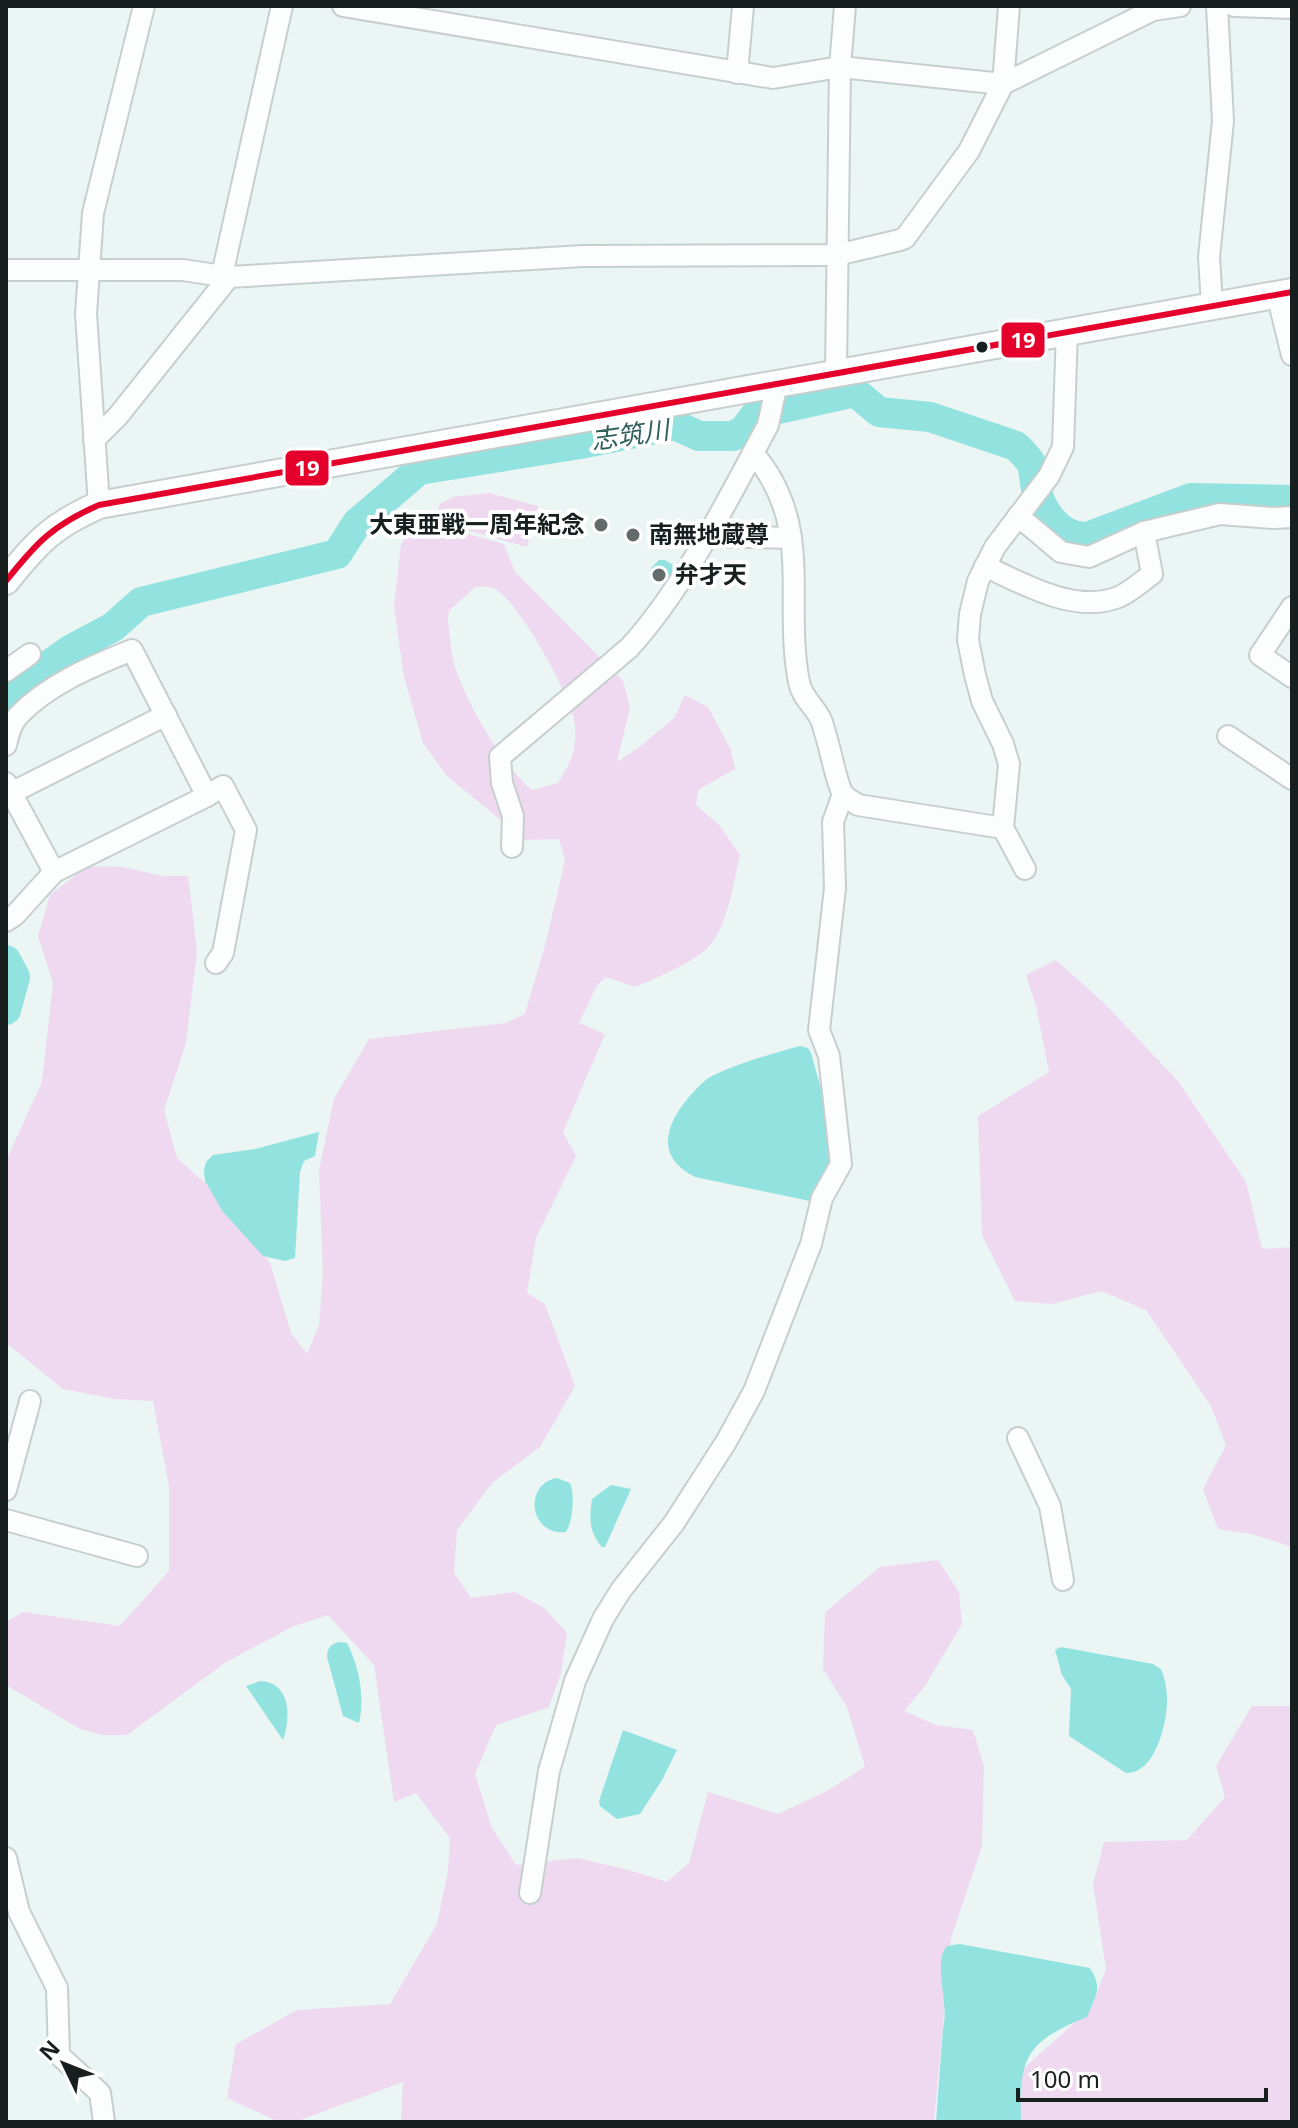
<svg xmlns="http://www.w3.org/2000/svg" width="1298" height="2128" font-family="'Noto Sans','Noto Sans JP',sans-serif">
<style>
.green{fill:#efd9f1;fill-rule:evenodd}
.water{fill:#92e2df}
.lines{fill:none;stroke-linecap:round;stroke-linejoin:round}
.river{stroke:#92e2df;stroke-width:30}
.minor-casing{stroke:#c6cfce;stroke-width:24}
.major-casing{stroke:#c6cfce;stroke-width:30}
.minor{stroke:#fcfefd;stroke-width:20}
.major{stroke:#fcfefd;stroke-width:26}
.bus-1-casing{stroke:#fff;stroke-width:12}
.bus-1{stroke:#e4002b;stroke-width:6}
.bus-dot{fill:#181f1f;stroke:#fff;stroke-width:3}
.poi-dot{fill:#626a6a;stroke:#fff;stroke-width:3}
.labels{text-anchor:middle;stroke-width:8;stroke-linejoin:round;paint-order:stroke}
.poi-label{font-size:24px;font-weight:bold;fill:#181f1f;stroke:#fff;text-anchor:start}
.water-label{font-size:26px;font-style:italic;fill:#2f5f5d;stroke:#fff}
.line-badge{stroke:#fff;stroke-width:3}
.badge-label{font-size:22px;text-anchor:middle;font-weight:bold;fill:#fff}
</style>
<rect width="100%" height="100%" fill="#eaf5f4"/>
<g class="green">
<path d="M489,493L538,506L527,547L435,521L440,504L453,497Z"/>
<path d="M428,523L504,544L515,572L623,681L630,707L617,762L638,748L674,718L685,695L708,707L731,750L735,769L698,790L696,805L720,826L740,855C734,881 728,923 711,944C696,962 656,978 635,987L606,977L597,985L579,1023L605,1034L563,1132L576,1156L536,1238L527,1293L545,1304L575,1386L540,1447L492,1483L457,1530L454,1573L471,1598L515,1592L544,1608L567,1633L561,1673L549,1707L496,1725L475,1774L492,1828L516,1865L577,1858L629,1870L667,1882L689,1863L708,1792L778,1814L827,1791L865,1767L847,1707L823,1669L825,1612L880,1567L938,1560L959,1592L962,1624L925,1686L904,1711L936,1725L973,1730L984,1766L982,1846L951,1938L934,2122H401L403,2082L295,2122H279L227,2098L236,2044L297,2010L390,2004L437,1924L448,1871L450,1838L416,1793L394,1802L374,1665L328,1615L294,1626L226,1662L127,1735H102L80,1729L6,1685V1622L23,1612L120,1626L169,1571V1486L153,1401L115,1399L63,1389L6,1343V1161L42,1082L53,983L38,936L50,895L87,866L123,867L163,876H188L197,951L186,1043L164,1110L177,1158L230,1205L270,1263L291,1333L307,1354L319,1325L323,1274L319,1170L334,1099L369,1039L505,1023L525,1014L547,938L565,860L559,839L525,840L447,776L423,743L404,677L394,606L401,544L413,529ZM475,587C480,587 488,586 493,588C517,597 574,701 575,725C577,751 571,761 558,783L532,790C503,767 459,692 452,655C450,643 449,630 448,617L449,611Z"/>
<path d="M1056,960L1104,1003L1178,1081L1246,1182L1262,1249L1292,1247V1547L1252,1534L1218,1529L1203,1489L1226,1445L1211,1406L1146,1310L1101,1291L1052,1304L1015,1301L982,1235L978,1116L1049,1072L1036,1006L1026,975Z"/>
<path d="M1252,1706H1292V2122H1011L1023,2069L1091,2008L1106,1969L1093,1884L1104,1842L1187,1840L1225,1797L1216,1766Z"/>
</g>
<g class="water">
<path d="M659,560H665L676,567L665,582L660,584L650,576L651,568Z"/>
<path d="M800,1046L808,1048L811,1053L827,1111L832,1160L810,1201L695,1177C655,1157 665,1125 689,1097C696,1089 704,1080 712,1076C739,1063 771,1054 800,1046Z"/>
<path d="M319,1132L315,1156L304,1161L300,1172L295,1258L285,1261L263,1256L223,1212L205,1181L204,1170L206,1162L213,1155L255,1149Z"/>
<path d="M557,1478L570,1483C575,1495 573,1520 566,1532C529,1536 523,1484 557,1478Z"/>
<path d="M611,1485L631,1489L605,1547H602C589,1532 589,1518 592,1499Z"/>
<path d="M339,1642L347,1643C359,1667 365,1696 359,1723L343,1716L327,1657C327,1648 331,1644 339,1642Z"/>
<path d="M1061,1647L1153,1664L1161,1669C1165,1679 1167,1689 1167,1701C1167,1724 1155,1774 1126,1773L1069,1736L1071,1689L1062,1675L1055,1650Z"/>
<path d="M260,1681C291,1682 291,1718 283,1740L246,1686Z"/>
<path d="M623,1730L677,1750L662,1780L640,1814L617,1819L600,1806L599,1801Z"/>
<path d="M960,1944L1090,1968C1103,1989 1096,1995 1087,2017C1025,2042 1019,2058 1021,2122H936L943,2028C950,2004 932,1963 947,1946Z"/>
</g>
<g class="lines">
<g class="river">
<path d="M6,695L70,650L113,627L141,602L337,554L357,523L419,470L580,444L675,425L699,436H733L744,430L756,414L855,392L879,412L930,417L1016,446C1022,452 1028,457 1032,465C1034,471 1034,477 1035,484C1040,510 1059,538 1087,537L1191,498L1292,500"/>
<path d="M6,960L15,977L6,1010"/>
</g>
<defs>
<g id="minor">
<path d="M343,6L773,78L840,67L1003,84L1153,10L1180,6"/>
<path d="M1234,6L1292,8"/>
<path d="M737,73L743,6"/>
<path d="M6,270H183L229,277L583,256L837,255L900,240L905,238L969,151L1003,84L1009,6"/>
<path d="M222,275L282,6"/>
<path d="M1277,294L1292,355"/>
<path d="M1212,305L1209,257L1223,121L1217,6"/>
<path d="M836,372L840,67L845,6"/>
<path d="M94,440L118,416L229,277"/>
<path d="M753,453L768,425L777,383"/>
<path d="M99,505L86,314L93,213L144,6"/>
<path d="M1018,516L1061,552L1089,557L1144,532L1220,514L1273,518L1292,517"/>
<path d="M706,536L791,538"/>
<path d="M985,566C1023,584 1073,613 1116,598C1128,594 1141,582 1152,574L1144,532"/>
<path d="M1292,607L1260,655L1292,677"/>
<path d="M6,671L30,654"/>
<path d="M1228,736L1292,779"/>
<path d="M6,745C8,735 11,724 18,716C48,684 93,666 132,650L207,796L54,872L15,915L6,921"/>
<path d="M6,783L54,872"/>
<path d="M11,793L166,715"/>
<path d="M207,796L223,786L246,830L223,953L216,963"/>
<path d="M512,847L513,816L502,783L500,757L629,648C677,596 719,517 753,453C815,525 783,600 799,682C802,698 813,704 820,718C823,723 824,730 826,736C830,748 837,785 843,794C846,798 854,802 858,805L1003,828"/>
<path d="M1025,869L1003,828L1009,764L1003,744L982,701L975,675L968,640L970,614L978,581L995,547L1049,476L1063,447L1067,331"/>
<path d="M1018,1438L1050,1506L1063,1580"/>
<path d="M6,1490L30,1401"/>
<path d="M6,1520L137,1556"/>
<path d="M6,1858L19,1912L57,1988L59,2055L100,2093L104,2122"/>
<path d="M530,1893L549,1771L575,1681L603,1619L621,1590L674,1523L726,1442L754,1391L811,1244L822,1198L841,1164L829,1056L819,1030L835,888L833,822L843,794"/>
</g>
<path id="major" d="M6,581C37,542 53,525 99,505L1292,292"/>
</defs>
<use href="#minor" class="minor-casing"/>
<use href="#major" class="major-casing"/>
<use href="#minor" class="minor"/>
<use href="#major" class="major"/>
<defs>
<path id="bus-1" d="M6,581C37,542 53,525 99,505L1292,292"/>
</defs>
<use href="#bus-1" class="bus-1-casing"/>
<use href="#bus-1" class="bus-1"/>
</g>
<circle class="bus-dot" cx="982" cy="347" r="7"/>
<g class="poi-dot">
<circle cx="601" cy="525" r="8"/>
<circle cx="633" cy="535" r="8"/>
<circle cx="659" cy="575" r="8"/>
</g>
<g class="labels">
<g class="poi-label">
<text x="585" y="533" text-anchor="end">大東亜戦一周年紀念</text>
<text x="649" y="543">南無地蔵尊</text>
<text x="675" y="583">弁才天</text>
</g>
<g class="water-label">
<text transform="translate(630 435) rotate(-8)" y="9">志筑川</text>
</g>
</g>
<g class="line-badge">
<rect x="1000" y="321" width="46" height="38" rx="8" fill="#e4002b"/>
<rect x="284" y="449" width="46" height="38" rx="8" fill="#e4002b"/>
</g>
<g class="badge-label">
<text x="1023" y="348">19</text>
<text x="307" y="476">19</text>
</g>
<rect width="1298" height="2128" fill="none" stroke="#181f1f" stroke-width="16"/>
<g transform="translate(64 2064) rotate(313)" stroke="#ffffff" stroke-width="6" paint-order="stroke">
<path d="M0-6L14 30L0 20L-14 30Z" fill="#181f1f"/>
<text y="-12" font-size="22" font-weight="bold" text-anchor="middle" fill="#181f1f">N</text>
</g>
<path d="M1018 2088v12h248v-12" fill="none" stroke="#181f1f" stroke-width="4"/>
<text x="1030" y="2088" font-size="24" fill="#181f1f" stroke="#ffffff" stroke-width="6" paint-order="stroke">100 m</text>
</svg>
